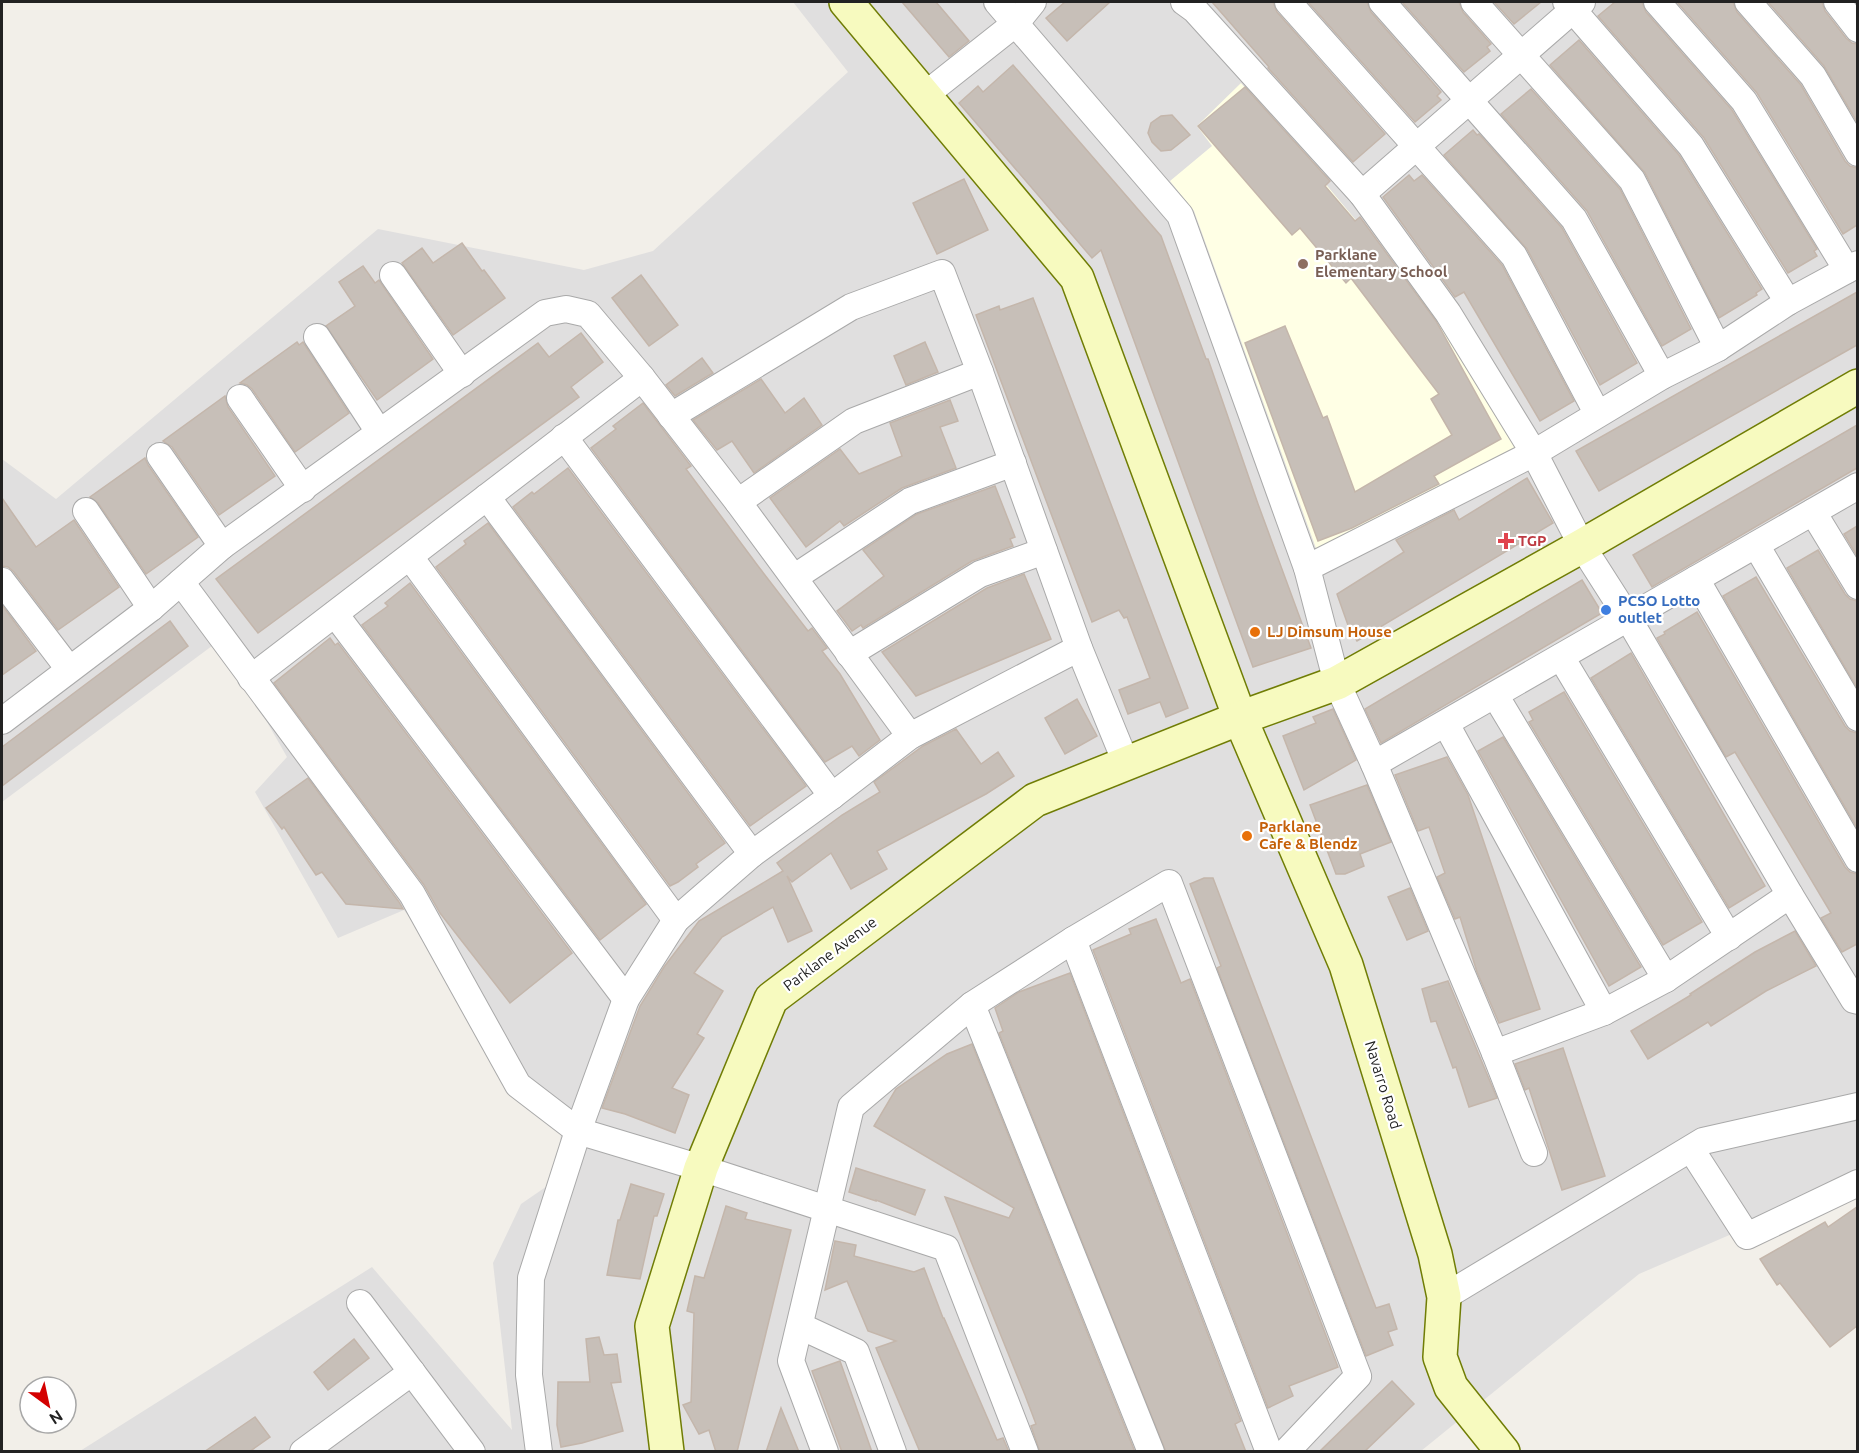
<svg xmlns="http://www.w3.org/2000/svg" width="1859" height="1453" font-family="Ubuntu,sans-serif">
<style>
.residential{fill:#e0dfdf}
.education{fill:#ffffe5}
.building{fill:#c7bfb8;stroke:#c4b6ab;stroke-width:1.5}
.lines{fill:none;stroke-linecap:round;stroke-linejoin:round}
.street-casing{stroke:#a9a9a9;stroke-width:28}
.secondary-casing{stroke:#707d05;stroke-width:36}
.street{stroke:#fff;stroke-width:26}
.secondary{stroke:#f7fabf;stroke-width:33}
.education-dot{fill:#8d6e63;stroke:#fff;stroke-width:2}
.health-dot{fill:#e0444e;stroke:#fff;stroke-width:2}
.shop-dot{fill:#3f7fe0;stroke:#fff;stroke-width:2}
.food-dot{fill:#e8710a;stroke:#fff;stroke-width:2}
.labels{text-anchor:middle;stroke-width:4.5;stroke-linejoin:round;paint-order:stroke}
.education-label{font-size:15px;font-weight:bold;fill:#785e54;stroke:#fff;text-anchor:start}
.health-label{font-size:15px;font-weight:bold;fill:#be3a42;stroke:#fff;text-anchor:start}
.shop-label{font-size:15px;font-weight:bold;fill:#366cbe;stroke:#fff;text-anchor:start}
.food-label{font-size:15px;font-weight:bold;fill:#c56008;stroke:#fff;text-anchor:start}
.street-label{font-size:15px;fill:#222;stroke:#fff}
</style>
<rect width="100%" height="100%" fill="#f2efe9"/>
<path class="residential" d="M793,2H1857V1180L1639,1274L1421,1451H80L372,1267L512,1430L493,1263L521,1204L553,1182L562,1129L404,910L338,938L255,792L287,757L220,640L2,802V459L56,499L378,229L584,270L653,251L848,72Z"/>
<path class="education" d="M1241,83L1437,317L1520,450L1317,551L1194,211L1170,181L1212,146L1197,126Z"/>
<g class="building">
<path d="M902,2H936L969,41L949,57Z"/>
<path d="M1065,2H1110L1067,41L1046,18Z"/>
<path d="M1212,2H1273L1277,12L1385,134L1353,162L1268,68L1269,67Z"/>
<path d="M1308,2H1367L1371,12L1441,92L1437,96L1441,100L1415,122Z"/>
<path d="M1402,2H1459L1463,12L1491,44L1487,47L1490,51L1464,72Z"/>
<path d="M1494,2H1541L1514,24Z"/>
<path d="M1615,2H1642L1646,12L1732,110L1817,249L1814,251L1817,256L1788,273L1704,138L1598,16Z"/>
<path d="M1677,2H1733L1737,12L1801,85L1845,161L1850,166L1857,168V225L1843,234L1757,93Z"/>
<path d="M1768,2H1822L1825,11L1846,38L1852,43L1857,44V122L1824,66Z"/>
<path d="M1579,40L1679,155L1762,289L1756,293L1757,295L1719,318L1645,173L1550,65Z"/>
<path d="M1013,65L1161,236L1206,359H1208L1258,504L1311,648L1253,667L1101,250L1092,258L959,103L978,86L983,92Z"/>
<path d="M1245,87L1330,181L1325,186L1355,221L1360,217L1436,321L1501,439L1434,476L1439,484L1352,528L1318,541L1245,343L1285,326L1323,418L1327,416L1355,492L1452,435L1431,399L1439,394L1351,278L1346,283L1300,228L1292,235L1198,126Z"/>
<path d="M1531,89L1620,189L1691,329L1662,346L1587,211L1501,114Z"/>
<path d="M1172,115L1190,135L1171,150L1161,151L1152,142L1148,133L1151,123L1161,116Z"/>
<path d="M1473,130L1477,135L1479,134L1562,228L1637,363L1600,385L1527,249L1444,155Z"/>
<path d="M1409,175L1414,181L1422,175L1502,265L1574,401L1540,421L1464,292L1455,297L1383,197Z"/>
<path d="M964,179L988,230L937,254L913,203Z"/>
<path d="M462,243L482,271L484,270L505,298L453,335L402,263L422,248L433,263Z"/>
<path d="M363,266L375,283L379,280L433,359L377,400L326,326L355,306L339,282Z"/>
<path d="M641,275L678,325L649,346L612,298Z"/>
<path d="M1857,292V345L1599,491L1576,451Z"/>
<path d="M1033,298L1188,708L1166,717L1160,702L1128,714L1119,690L1150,678L1127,617L1124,618L1119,610L1092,622L976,315L999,306L1000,310Z"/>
<path d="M581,333L603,362L571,387L579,397L258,633L216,579L538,343L549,357Z"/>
<path d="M297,342L299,345L303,342L349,413L295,452L252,389L247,385L240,383Z"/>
<path d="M925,342L938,372L906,385L894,356Z"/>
<path d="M702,358L713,373L675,396L666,385Z"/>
<path d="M761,379L785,413L804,398L822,425L754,473L732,441L717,450L693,420Z"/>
<path d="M225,396L228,407L275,476L219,515L172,447L163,441Z"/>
<path d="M950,400L958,421L940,427L956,468L902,488L844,526L840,521L806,547L770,498L840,449L859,474L902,456L890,423Z"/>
<path d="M643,403L691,466L686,469L758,566L808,631L812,628L827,648L822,651L840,674L880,740L859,756L852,746L825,762L591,448L616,429L613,426Z"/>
<path d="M1857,425V468L1652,587L1633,555Z"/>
<path d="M145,458L148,465L198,537L146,574L98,503L90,497Z"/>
<path d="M568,468L806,786L750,826L513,507L532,492L534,494Z"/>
<path d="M1527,478L1553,523L1357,641L1349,628L1337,594L1404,552L1396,540L1454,510L1459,520Z"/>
<path d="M995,486L1015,537L1010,539L1013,546L972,561L863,628L861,625L852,631L837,611L884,576L863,550L917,514Z"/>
<path d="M2,498L36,547L74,520L119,587L58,630L14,572L8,567L2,566Z"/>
<path d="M488,523L725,843L696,864L698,867L678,882L670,886L436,567L466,544L464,541Z"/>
<path d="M1857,526V556L1844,534Z"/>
<path d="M1818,550L1845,594L1850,599L1857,601V688L1787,568Z"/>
<path d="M1024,574L1051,639L916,696L882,652L987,588Z"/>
<path d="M1756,577L1845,726L1850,731L1857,733V828L1723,596Z"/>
<path d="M1582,580L1602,613L1381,743L1365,709Z"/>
<path d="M410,583L646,904L600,940L362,625L388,606L385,603Z"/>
<path d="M2,605L36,651L2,675Z"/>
<path d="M1697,612L1845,867L1850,872L1857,874V944L1842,952L1821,918L1831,913L1735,752L1726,757L1657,638L1665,634L1664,632Z"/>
<path d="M170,621L188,646L2,786V747Z"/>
<path d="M330,638L335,645L338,643L572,953L510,1003L440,913L424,885L274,683Z"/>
<path d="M1631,653L1765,886L1729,908L1591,678Z"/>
<path d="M1564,692L1702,922L1663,945L1529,722L1533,720L1529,712Z"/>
<path d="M1077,699L1097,736L1065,754L1045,718Z"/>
<path d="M1333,709L1356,760L1304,790L1283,736L1316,723L1313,717Z"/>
<path d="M956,729L981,764L998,752L1014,776L986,794L877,851L887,869L851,889L831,853L792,882L787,876L812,931L788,942L773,907L722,937L694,973L723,991L697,1034L704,1038L672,1088L689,1095L675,1133L625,1114L602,1108L640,1006L664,967L699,921L783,871L777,863L842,815L880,792L874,782L923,746Z"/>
<path d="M1503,737L1641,967L1609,986L1478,751Z"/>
<path d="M1447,757L1468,795L1540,1009L1499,1023L1477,972L1460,917L1455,919L1437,877L1445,873L1429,827L1418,831L1395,775Z"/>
<path d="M308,778L399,902L403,909L346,904L322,872L316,875L284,827L282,829L266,808Z"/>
<path d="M1367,785L1391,842L1360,854L1364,866L1345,874H1336L1310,805Z"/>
<path d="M1204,878H1213L1376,1308L1389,1304L1397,1329L1388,1332L1393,1345L1366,1356L1217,968L1221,966L1190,884Z"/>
<path d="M1410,888L1428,931L1407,940L1388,897Z"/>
<path d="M1156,919L1181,983L1190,979L1338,1367L1289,1386L1293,1396L1268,1408L1093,950L1131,934L1129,929Z"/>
<path d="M1795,931L1816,966L1766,991L1711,1026L1708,1022L1648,1059L1631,1031L1691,995L1690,994L1755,952Z"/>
<path d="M1070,973L1241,1421L1235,1424L1246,1452H1166L999,1033L1003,1031L995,1008L1019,992Z"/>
<path d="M1448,981L1497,1098L1469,1107L1456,1067L1453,1068L1436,1021L1431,1022L1422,989Z"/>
<path d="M972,1044L1135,1452H1040L1031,1426L1036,1424L1025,1395L945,1197L1009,1218L1014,1208L874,1126L896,1089L947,1054Z"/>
<path d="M1563,1048L1605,1176L1562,1190L1529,1088L1525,1090L1515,1064Z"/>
<path d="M856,1168L925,1190L915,1215L876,1200V1201L849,1192Z"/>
<path d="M631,1184L664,1194L657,1216H654L640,1279L607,1275L618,1220H620Z"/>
<path d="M726,1206L747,1213L745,1219L791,1230L737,1452H716L709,1430L699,1434L683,1405L691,1402L694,1313L687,1311L695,1276L704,1278Z"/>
<path d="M1857,1207V1326L1830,1347L1780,1283L1777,1285L1760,1259L1825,1222L1828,1227Z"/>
<path d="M835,1241L856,1245L854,1256L914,1272L924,1268L943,1318H944L997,1440L1003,1438L1009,1452H920L876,1348L896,1341L868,1331L847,1281L825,1290Z"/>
<path d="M599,1337L604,1355L617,1354L621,1382L611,1383L623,1431L582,1443L561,1447L557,1425L558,1382H590L586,1339Z"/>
<path d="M354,1339L369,1358L328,1390L314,1372Z"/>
<path d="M840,1361L872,1452H842L812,1371Z"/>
<path d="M1392,1381L1414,1404L1364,1452H1319Z"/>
<path d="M781,1408L799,1452H766Z"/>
<path d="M255,1417L270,1437L249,1452H204Z"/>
</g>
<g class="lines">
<defs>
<g id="street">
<path d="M997,2L1180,215L1307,568L1337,683L1374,764L1495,1053L1534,1153"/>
<path d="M1184,2L1195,10L1362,194L1448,313L1534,453L1582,546L1628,618L1790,895L1854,1000L1858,1001"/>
<path d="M1288,2L1514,256L1597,413"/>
<path d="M1382,2L1574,219L1662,376"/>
<path d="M1474,2L1632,180L1718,348"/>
<path d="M1566,2L1691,146L1788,302"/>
<path d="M1657,2L1744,101L1847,270"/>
<path d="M1748,2L1813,76L1858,153"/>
<path d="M1837,2L1858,29"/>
<path d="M925,95L1016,23L1033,2"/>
<path d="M1362,194L1582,2"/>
<path d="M393,275L462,374"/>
<path d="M317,337L379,432"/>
<path d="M240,398L303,489"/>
<path d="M671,416L851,307L942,273L980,372L1079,648L1126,763"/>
<path d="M564,437L832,796"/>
<path d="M160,456L222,546"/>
<path d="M487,497L752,854"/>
<path d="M738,502L854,421L980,372"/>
<path d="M86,511L151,608"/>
<path d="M1813,512L1858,586"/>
<path d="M1756,545L1858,718"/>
<path d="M410,557L676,920"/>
<path d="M1307,568L1534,453L1662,376L1718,348L1788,302L1858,264"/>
<path d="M795,577L910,501L1013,463"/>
<path d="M1696,579L1858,859"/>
<path d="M2,581L69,669"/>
<path d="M181,582L412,894L518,1085L578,1131L701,1168L946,1248L1025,1452"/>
<path d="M335,614L626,999"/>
<path d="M849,654L980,574L1044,551"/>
<path d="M1561,657L1729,937"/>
<path d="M251,678L642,378"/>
<path d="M1495,695L1666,979"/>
<path d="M2,721L151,608L222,546L545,313L566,309L588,314L642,378L738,502L910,736"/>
<path d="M1446,724L1604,1012"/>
<path d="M1374,764L1858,486"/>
<path d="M1073,940L1269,1452"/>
<path d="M972,1005L1151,1452"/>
<path d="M1495,1053L1604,1012L1666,979L1790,895"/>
<path d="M1691,1149L1747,1236L1858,1183"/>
<path d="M1444,1297L1703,1141L1858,1106"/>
<path d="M360,1303L472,1452"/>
<path d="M800,1326L856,1352L893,1452"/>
<path d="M303,1452L412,1372"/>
<path d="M539,1452L529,1375L531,1278L578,1131L626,999L676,920L752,854L832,796L910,736L1079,648"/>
<path d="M825,1452L791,1361L851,1107L972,1005L1073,940L1169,883L1358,1376L1286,1452"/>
</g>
<g id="secondary">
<path d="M846,2L1077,278L1240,718L1346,965L1435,1254L1444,1297L1440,1357L1451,1387L1503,1452"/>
<path d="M667,1452L652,1326L701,1168L771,999L1035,800L1240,718L1337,683L1582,546L1858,386"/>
</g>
</defs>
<use href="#street" class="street-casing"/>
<use href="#secondary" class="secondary-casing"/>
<use href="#street" class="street"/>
<use href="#secondary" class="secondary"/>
</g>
<circle class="education-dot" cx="1303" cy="264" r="6"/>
<path class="health-dot" d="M1503 532h6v6h6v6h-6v6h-6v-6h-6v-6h6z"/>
<circle class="shop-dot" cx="1606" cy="610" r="6"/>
<g class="food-dot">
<circle cx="1255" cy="632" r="6"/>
<circle cx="1247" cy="836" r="6"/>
</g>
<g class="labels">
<g class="education-label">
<text x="1315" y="260">Parklane<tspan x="1315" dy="17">Elementary School</tspan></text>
</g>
<g class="health-label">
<text x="1518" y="546">TGP</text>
</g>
<g class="shop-label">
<text x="1618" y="606">PCSO Lotto<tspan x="1618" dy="17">outlet</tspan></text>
</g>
<g class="food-label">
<text x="1267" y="637">LJ Dimsum House</text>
<text x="1259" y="832">Parklane<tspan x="1259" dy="17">Cafe &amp; Blendz</tspan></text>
</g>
<g class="street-label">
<text transform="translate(830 954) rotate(-37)" y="5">Parklane Avenue</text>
<text transform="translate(1383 1085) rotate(73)" y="5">Navarro Road</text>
</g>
</g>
<rect width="1859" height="1453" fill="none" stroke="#222222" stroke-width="6"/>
<g transform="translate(48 1405) rotate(147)"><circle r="28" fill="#ffffff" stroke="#a7a7a7" stroke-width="1.5"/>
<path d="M0-4.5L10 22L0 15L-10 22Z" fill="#d40000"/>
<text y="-9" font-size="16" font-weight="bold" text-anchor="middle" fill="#222222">N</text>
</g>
</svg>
